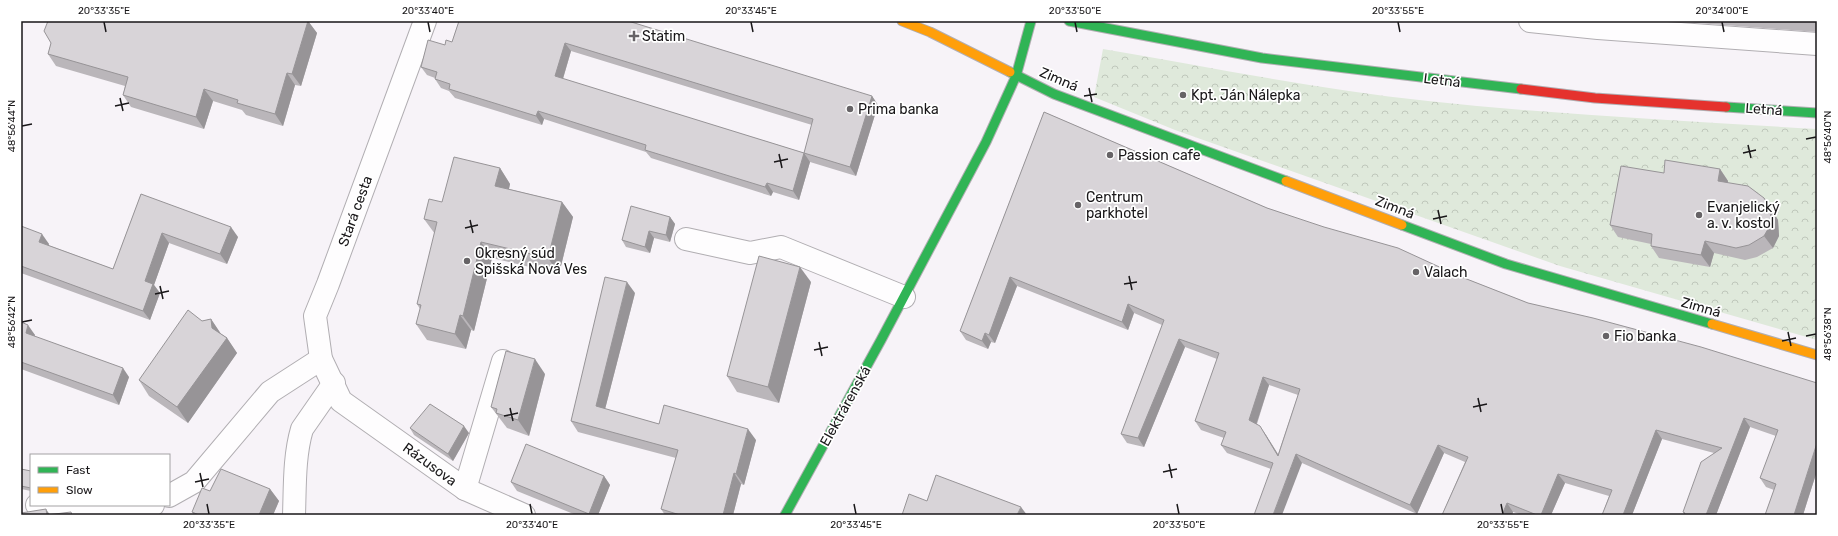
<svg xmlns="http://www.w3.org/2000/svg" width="1838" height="536" font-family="Rubik,sans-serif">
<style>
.forest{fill:url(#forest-crowns)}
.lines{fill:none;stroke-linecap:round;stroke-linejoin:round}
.street-casing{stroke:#b1aeb2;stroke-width:24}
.fast-casing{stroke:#b1aeb2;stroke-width:11}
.slow-casing{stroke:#b1aeb2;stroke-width:11}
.jam-casing{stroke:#b1aeb2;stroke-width:11}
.street{stroke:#fefdfe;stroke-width:22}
.fast{stroke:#30b455;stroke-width:9}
.slow{stroke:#ff9f0a;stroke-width:9}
.jam{stroke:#e5322d;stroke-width:9}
.wall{fill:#bab6ba;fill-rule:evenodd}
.shaded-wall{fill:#979497}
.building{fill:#d8d4d8;stroke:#979497;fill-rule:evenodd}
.ticks{fill:none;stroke:#181618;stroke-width:1.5}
.poi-dot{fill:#666366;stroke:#fff;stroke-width:1.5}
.labels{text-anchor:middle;stroke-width:3.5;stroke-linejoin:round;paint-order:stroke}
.poi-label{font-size:14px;fill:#181618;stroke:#fff;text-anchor:start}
.street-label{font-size:14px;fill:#181618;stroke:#fff}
.neatline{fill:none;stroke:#181618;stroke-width:1.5}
.ticks-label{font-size:10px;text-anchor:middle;fill:#181618}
</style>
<defs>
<pattern id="forest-crowns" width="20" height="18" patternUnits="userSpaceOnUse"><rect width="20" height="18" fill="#dfe9db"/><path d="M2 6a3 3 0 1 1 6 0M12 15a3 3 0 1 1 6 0" fill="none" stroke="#bfc7bb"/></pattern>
</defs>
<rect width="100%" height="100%" fill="#f7f3f8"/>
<path class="forest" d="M1103,49C1210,67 1319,90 1428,101C1557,115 1687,121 1817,129V340L1560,266L1175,130L1094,97Z"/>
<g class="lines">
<defs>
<g id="street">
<path d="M425,21L328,284L315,316L321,359L341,401L465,489L524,515"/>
<path d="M1530,21L1598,28L1817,44"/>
<path d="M686,239L750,253L781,247L904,297"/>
<path d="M465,489L503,361"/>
<path d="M169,496L194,482L270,392L321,359"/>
<path d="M37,505L135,515L153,505"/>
<path d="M294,515C295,487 294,456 302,429L334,383"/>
</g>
<g id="fast">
<path d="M1069,21L1262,58L1521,89"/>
<path d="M1010,72L1054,94L1286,181"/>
<path d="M1726,107L1817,113"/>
<path d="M1402,225L1506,264L1712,324"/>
<path d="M785,515L881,340L986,142L1016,76L1031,21"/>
</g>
<g id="slow">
<path d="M902,21L930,32L1010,72"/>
<path d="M1286,181L1402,225"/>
<path d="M1712,324L1817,355"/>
</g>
<path id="jam" d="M1521,89L1595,98L1726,107"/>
</defs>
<use href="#street" class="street-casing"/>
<use href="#fast" class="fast-casing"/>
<use href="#slow" class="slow-casing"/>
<use href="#jam" class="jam-casing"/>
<use href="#street" class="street"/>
<use href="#fast" class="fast"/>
<use href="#slow" class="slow"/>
<use href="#jam" class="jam"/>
</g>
<g class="wall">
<path d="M308,21L317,33L301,86L295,85L283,126L246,115L242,110L213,101L204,129L131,107L123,95L125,86L56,66L48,54L51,43Z"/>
<path d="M459,21L872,96L878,105L856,176L810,162L799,200L773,192L771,196L651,158L646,152L544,119L542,125L455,98L449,91L441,88L435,79V78L427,75L421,67L445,45L452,42ZM571,51L812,125L804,153L563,79Z"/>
<path d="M1671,21H1817V32Z"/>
<path d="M1044,112L1267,208L1459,276L1528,303L1817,383V471L1803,515H1765L1774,490L1766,487L1760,478L1776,436L1750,427L1716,515H1684V514L1683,512L1714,453L1662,439L1632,515H1602L1609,496L1565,483L1551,515H1522L1513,512L1512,515H1442L1465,462L1444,453L1417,514L1302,463L1271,469L1227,453L1221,445L1224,438L1201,430L1195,421L1217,359L1185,347L1144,447L1127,443L1121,434L1162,325L1134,313L1128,330L1017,286L995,343L991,342L988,349L966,340L960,331ZM1269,385L1298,395L1278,454L1266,435L1257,424Z"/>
<path d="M500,168L510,184L509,189L562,202L573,217L559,274L492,258L474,331L471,330L466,349L427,340L416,324L420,309L417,304L435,234L424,219L442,202Z"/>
<path d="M1720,169L1728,181V183L1764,198L1772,210L1778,220L1779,236L1773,248L1757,257L1745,260L1714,253L1710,267L1659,258L1651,246V244L1618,237L1610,225L1664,173Z"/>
<path d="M141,194L238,237L227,264L169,243L154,285L160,293L150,320L21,273V226L49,244L48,245L113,269Z"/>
<path d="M670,217L675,224L670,242L654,238L650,253L626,247L622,240Z"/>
<path d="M811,282L779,403L737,392L727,376Z"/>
<path d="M635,293L605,409L659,424L756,440L744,485L741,484L733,515H665L661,509L676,458L578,432L571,421Z"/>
<path d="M211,319L221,334L227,338L237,353L188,423L149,396L139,380L202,321Z"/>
<path d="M21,322L35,335L34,336L129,377L119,405L21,369Z"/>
<path d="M545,374L529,436L507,428L491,407Z"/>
<path d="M410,428L469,433L453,461L414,435Z"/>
<path d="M21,469L31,471V491L21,489Z"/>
<path d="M604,476L610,485L598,515H576L517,491L511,482Z"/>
<path d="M270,489L279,501L273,515H194L192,512L210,491Z"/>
</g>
<g class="shaded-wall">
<path d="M308,21L317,33L301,86L292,74Z"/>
<path d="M565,43L571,51L561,85L555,76Z"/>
<path d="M287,73L295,85L283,126L275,114Z"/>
<path d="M204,89L213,101L204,129L196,117Z"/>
<path d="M872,96L878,105L856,176L850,167Z"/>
<path d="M538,111L544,119L542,125L536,116Z"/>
<path d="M804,153L810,162L799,200L793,191Z"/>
<path d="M500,168L510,184L506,201L495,186Z"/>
<path d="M1720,169L1728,181L1726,193L1718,181Z"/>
<path d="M767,183L773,192L771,196L765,187Z"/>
<path d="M1764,198L1772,210L1778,220L1779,236L1773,248L1764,236Z"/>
<path d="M562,202L573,217L559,274L548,258Z"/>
<path d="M670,217L675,224L670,242L666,235Z"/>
<path d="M231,227L238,237L227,264L220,254Z"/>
<path d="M649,231L654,238L650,253L645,247Z"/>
<path d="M162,233L169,243L154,285L160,293L150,320L143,311L145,281Z"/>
<path d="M42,234L49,244L46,252L39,242Z"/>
<path d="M1705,241L1714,253L1710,267L1701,255Z"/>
<path d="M481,242L492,258L474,331L463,316Z"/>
<path d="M800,267L811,282L779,403L768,387Z"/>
<path d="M1010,277L1017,286L995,343L989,335Z"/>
<path d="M627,282L635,293L603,417L596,406Z"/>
<path d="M1128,304L1134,313L1128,330L1122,322Z"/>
<path d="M460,315L471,330L466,349L455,334Z"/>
<path d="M211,319L221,334L227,338L237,353L188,423L177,407L212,328Z"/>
<path d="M28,325L35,335L32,343L26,333Z"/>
<path d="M985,333L991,342L988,349L982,341Z"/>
<path d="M1179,339L1185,347L1144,447L1138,438Z"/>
<path d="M535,359L545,374L529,436L518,420Z"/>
<path d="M123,368L129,377L119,405L113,395Z"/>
<path d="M1263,377L1269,385L1255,428L1249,420Z"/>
<path d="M1744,418L1750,427L1716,515H1706Z"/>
<path d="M464,426L469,433L453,461L448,454Z"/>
<path d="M1260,426L1266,435L1284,464L1278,456Z"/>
<path d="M748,429L756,440L744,485L736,474Z"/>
<path d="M1656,430L1662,439L1632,515H1623Z"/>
<path d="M1817,443V471L1807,502L1803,515H1794Z"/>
<path d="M1438,445L1444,453L1417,514L1410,505Z"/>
<path d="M1296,454L1302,463L1282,515H1273Z"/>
<path d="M734,473L741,484L733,515H723Z"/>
<path d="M1558,474L1565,483L1551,515H1541Z"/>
<path d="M604,476L610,485L598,515H590L589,514Z"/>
<path d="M270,489L279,501L273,515H259Z"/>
<path d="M1507,503L1513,512L1512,515H1502Z"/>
<path d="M1021,507L1027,515H1017Z"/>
<path d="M46,509L50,515H47Z"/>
</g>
<g class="building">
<path d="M48,21H308L292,74L287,73L275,114L237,103L238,100L204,89L196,117L123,95L128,77L48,54L51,43L44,31Z"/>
<path d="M459,21H628L872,96L850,167L804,153L793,191L767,183L765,187L645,150L646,145L538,111L536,116L449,89L450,84L435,79L437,72L421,67L428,40L445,45L446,40L452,42ZM565,43L813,119L804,153L555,76Z"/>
<path d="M1044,112L1267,208L1324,227L1398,248L1459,276L1528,303L1593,318L1701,347L1817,383V443L1794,515H1765L1776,484L1760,478L1778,430L1744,418L1706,515H1684L1685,513L1683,512L1701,462L1722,448L1656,430L1623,515H1602L1612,490L1558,474L1541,515H1537L1507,503L1502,515H1442L1468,457L1438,445L1410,505L1296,454L1273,515H1254L1273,463L1221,445L1226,432L1195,421L1219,353L1179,339L1138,438L1121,434L1164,320L1128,304L1122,322L1010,277L989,335L985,333L982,341L960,331ZM1263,377L1300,389L1278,456L1260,426L1249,420Z"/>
<path d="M454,157L500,168L495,186L562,202L548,258L481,242L463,316L460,315L455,334L416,324L421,305L417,304L437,222L424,219L429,199L442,202Z"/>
<path d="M1665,160L1720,169L1718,181L1748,186L1764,198L1770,208L1771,224L1764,236L1749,245L1736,248L1705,241L1701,255L1651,246L1652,234L1610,225L1621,166L1664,173Z"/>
<path d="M141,194L231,227L220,254L162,233L145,281L153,284L143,311L21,266V226L42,234L39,242L113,269Z"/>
<path d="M631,206L670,217L666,235L649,231L645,247L622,240Z"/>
<path d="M759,256L800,267L768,387L727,376Z"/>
<path d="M605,277L627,282L596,406L659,424L664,405L748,429L736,474L734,473L723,515H680L661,509L678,450L571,421Z"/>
<path d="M188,310L202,321L211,319L212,328L227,338L177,407L139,380Z"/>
<path d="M21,322L28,325L26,333L123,368L113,395L21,362Z"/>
<path d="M506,351L535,359L518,420L496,413L497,409L491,407Z"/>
<path d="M430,404L464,426L448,454L410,428Z"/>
<path d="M526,444L604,476L589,514L511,482Z"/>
<path d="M21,469L31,471V488L21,486Z"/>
<path d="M221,469L270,489L259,515H199L192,512L202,488L210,491Z"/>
<path d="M936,475L1021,507L1017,515H902L909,494L927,501Z"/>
<path d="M46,509L47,515L71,512L72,515H21V513Z"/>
</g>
<path class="ticks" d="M104,22L106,32M428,22L430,32M751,22L753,32M1075,22L1077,32M1398,22L1400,32M1722,22L1724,32M1089,88L1092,102M1084,96L1097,94M120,98L123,111M115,106L129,103M22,126L32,124M1806,139L1816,137M1748,145L1751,158M1743,153L1756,150M779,154L782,168M774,162L788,159M1438,210L1441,224M1433,219L1447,216M470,220L473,233M465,228L478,225M1129,276L1132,290M1124,284L1137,282M160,286L163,299M155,294L169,291M22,322L32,320M1788,332L1791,346M1806,336L1816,334M1782,341L1796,338M819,342L822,356M814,350L828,347M1478,398L1481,412M1473,407L1487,404M510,408L513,421M504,416L518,413M1169,464L1172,478M1163,472L1177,469M200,473L203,487M195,482L209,479M207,504L209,514M530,504L532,514M854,504L856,514M1177,504L1179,514M1501,504L1503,514"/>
<g class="poi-dot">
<path d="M632 30h4v4h4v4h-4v4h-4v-4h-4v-4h4z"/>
<circle cx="1183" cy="95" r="4"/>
<circle cx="850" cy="109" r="4"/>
<circle cx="1110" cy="155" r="4"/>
<circle cx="1078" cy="205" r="4"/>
<circle cx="1699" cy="215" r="4"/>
<circle cx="467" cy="261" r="4"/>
<circle cx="1416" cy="272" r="4"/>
<circle cx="1606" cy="336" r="4"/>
</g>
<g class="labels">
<g class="poi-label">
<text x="642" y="41">Statim</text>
<text x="1191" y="100">Kpt. Ján Nálepka</text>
<text x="858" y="114">Prima banka</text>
<text x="1118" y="160">Passion cafe</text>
<text x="1086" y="202">Centrum<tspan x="1086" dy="16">parkhotel</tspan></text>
<text x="1707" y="212">Evanjelický<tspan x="1707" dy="16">a. v. kostol</tspan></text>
<text x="475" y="258">Okresný súd<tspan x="475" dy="16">Spišská Nová Ves</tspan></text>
<text x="1424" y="277">Valach</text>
<text x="1614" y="341">Fio banka</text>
</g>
<g class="street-label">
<text transform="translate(1059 79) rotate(23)" y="5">Zimná</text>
<text transform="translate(1442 80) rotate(7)" y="5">Letná</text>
<text transform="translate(1764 109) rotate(4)" y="5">Letná</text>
<text transform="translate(1395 207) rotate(21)" y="5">Zimná</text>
<text transform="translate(355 211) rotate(-70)" y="5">Stará cesta</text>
<text transform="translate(1701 307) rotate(16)" y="5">Zimná</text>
<text transform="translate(845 406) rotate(-61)" y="5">Elektrárenská</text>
<text transform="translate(430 464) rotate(36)" y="5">Rázusova</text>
</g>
</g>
<rect width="1838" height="536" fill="none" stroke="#ffffff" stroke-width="44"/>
<rect x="30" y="454" width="140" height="52" fill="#ffffff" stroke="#a3a2a3"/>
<rect x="38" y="467" width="20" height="6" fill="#30b455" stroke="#a3a2a3"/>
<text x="66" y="474" font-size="12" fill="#181618">Fast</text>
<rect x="38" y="487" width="20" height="6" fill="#ff9f0a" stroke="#a3a2a3"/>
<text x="66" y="494" font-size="12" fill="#181618">Slow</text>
<rect x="22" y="22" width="1794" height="492" class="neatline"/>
<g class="ticks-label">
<text x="104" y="14">20°33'35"E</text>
<text x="428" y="14">20°33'40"E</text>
<text x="751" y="14">20°33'45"E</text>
<text x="1075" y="14">20°33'50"E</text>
<text x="1398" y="14">20°33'55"E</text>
<text x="1722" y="14">20°34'00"E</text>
<text transform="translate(11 126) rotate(-90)" y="4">48°56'44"N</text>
<text transform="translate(1827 137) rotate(-90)" y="4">48°56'40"N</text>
<text transform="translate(11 322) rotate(-90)" y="4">48°56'42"N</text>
<text transform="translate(1827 334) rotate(-90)" y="4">48°56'38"N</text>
<text x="209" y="528">20°33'35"E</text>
<text x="532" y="528">20°33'40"E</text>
<text x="856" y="528">20°33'45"E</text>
<text x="1179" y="528">20°33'50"E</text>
<text x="1503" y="528">20°33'55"E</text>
</g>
</svg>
